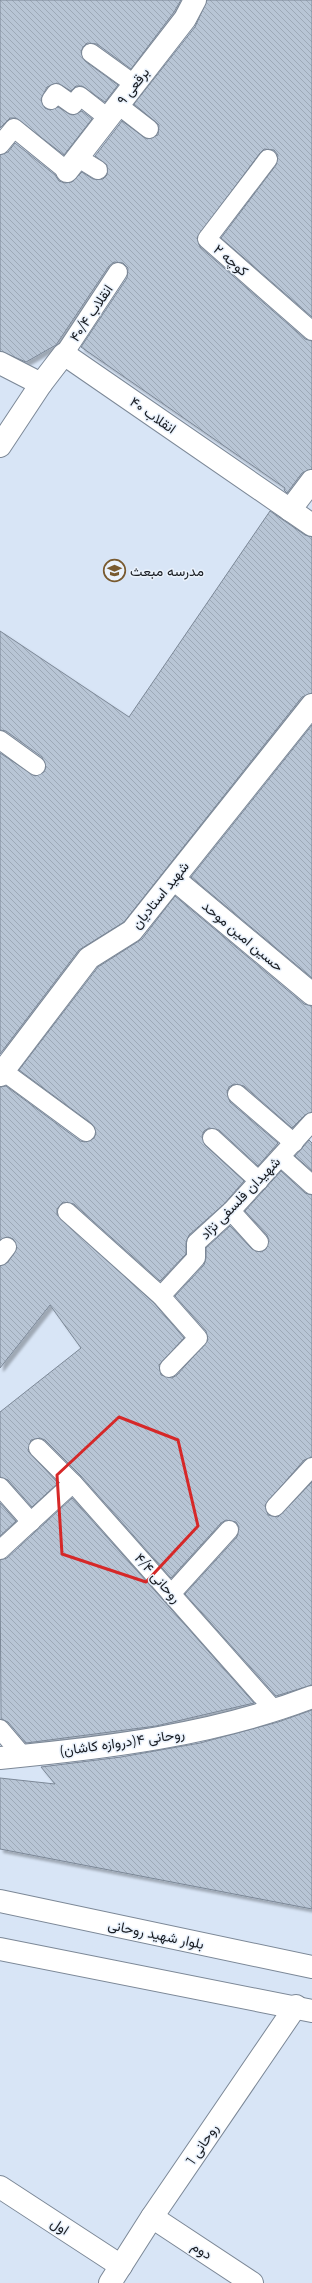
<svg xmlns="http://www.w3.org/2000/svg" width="312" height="2283" font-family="Montserrat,Vazirmatn,sans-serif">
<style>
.building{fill:url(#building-back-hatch);stroke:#7c8897;filter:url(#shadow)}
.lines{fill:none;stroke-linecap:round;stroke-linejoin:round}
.lane-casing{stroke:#7c8897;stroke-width:20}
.street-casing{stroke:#7c8897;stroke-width:24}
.primary-casing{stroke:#7c8897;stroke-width:24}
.lane{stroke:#fff;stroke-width:18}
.street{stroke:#fff;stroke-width:22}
.primary{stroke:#fff;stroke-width:22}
.marked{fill:none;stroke:#d62828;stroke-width:3;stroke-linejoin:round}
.labels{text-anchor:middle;stroke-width:3;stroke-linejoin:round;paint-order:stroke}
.street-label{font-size:14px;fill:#181c22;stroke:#eaf2fc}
.poi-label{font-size:14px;fill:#181c22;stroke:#eaf2fc;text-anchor:start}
</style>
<defs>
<pattern id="building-back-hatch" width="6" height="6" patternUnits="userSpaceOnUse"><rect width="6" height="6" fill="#b8c5d5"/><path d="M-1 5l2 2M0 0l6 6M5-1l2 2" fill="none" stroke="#9da9b7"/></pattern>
<filter id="shadow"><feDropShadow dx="3.5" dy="3.5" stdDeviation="1" flood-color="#0004"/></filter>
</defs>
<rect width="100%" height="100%" fill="#d8e5f6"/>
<g class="building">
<path d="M0,0H181L174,12L131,69L97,44L87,43L83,47L81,52L85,61L118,85L105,102L82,86H76L71,91L57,83L47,87L41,99L45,108L50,110L58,107L72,115L82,111L92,119L64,155L16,118H10L0,128Z"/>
<path d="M207,0H312V317L221,238L276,165L278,155L274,150L264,149L260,153L197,238L200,247L305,339L312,341V469L302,473L287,493L284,490L285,488L81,347L127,278L128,268L123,263L114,262L109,266L56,345L26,362L0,351V155L8,152L15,143L55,175L59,181L65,183L72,182L82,172L93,179H103L107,175V165L95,156L122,121L147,139L158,135L159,125L134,104L195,27Z"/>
<path d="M270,511L305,535L312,537V693L302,697L124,922L79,950L0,1054V753L35,776L44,772L46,767L42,757L6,731L0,730V631L129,717Z"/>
<path d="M312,725V978L191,877Z"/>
<path d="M175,896L304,1004L312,1006V1112L305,1115L292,1128L244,1086L234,1084L229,1087L227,1092L230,1102L278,1143L258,1166L219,1130L209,1128L204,1131L202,1136L205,1145L244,1181L224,1204L189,1235L186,1243V1254L160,1281L74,1204L63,1202L57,1209V1215L154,1303L184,1338L159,1365L161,1375L172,1378L177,1375L208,1340L206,1331L175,1296L204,1265L206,1258V1248L230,1226L252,1249L261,1252L266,1249L269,1240L267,1235L245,1211L281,1171L305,1193L312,1195V1457L304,1460L265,1505L268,1515L278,1517L312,1482V1685L276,1696L185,1594L237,1537L239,1527L236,1522L226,1520L221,1523L171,1578L81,1476L45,1440L40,1438L31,1440L28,1451L58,1483L32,1507L8,1480L0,1477V1412L81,1348L50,1305L0,1368V1266L8,1262L17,1248L13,1239L8,1237L0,1240V1087L6,1086L80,1141L85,1142L94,1138L96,1133L92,1124L19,1070L98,967L142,939Z"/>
<path d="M309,1140L312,1143V1171L295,1156Z"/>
<path d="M72,1498L164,1601L254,1703L156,1726L26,1743L8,1722L1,1719L0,1560L7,1558Z"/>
<path d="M0,1503L16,1521L0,1536Z"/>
<path d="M312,1710V1909L0,1849V1778L55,1784L41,1767L121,1757L200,1743L278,1722Z"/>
</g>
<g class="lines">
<defs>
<g id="lane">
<path d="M91,53L134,84"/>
<path d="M51,100L56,93L73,105L80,96L108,118"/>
<path d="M118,105L149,129"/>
<path d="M0,145L14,128L67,171"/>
<path d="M77,157L98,170"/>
<path d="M268,159L207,239L312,331"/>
<path d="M64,354L118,272"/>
<path d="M0,740L36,766"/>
<path d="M3,1071L86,1132"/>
<path d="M237,1094L294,1143"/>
<path d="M212,1138L259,1181"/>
<path d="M281,1157L312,1185"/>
<path d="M231,1211L259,1242"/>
<path d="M67,1212L161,1296L198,1338L169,1368"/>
<path d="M0,1256L7,1247"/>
<path d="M161,1296L196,1258V1243L231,1211L312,1122"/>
<path d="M38,1448L73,1483L275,1711"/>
<path d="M0,1487L31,1522"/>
<path d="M275,1507L312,1467"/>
<path d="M0,1550L73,1483"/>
<path d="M171,1594L229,1530"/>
<path d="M0,1729L23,1756"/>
</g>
<g id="street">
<path d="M67,171L185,19L195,0"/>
<path d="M0,363L41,384L64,354L312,525"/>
<path d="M0,446L41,384"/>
<path d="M290,510L312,481"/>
<path d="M174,879L312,994"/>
<path d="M0,1075L89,958L132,931L312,705"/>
<path d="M0,1758C106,1748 213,1735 312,1697"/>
<path d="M0,2187L121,2266"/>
<path d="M152,2217L252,2283"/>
<path d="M110,2283L152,2217L296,2006"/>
</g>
<g id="primary">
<path d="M0,1901L312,1967"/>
<path d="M0,1949L312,2011"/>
</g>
</defs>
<use href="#lane" class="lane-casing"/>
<use href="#street" class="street-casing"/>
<use href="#primary" class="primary-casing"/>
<use href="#lane" class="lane"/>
<use href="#street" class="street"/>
<use href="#primary" class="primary"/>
</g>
<path class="marked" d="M119,1417L178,1440L198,1526L146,1582L62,1554L57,1475Z"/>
<defs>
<symbol id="school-ring" viewBox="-11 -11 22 22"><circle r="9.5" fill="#eaf2fc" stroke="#795a2f" stroke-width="1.5"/><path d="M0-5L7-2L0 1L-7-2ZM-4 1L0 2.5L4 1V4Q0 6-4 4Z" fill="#795a2f"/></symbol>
</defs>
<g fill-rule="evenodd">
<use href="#school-ring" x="102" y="558" width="25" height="25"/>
</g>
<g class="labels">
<g class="street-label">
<text transform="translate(133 86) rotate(-52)" y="5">برقعی ۹</text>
<text transform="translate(231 260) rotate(41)" y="5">کوچه ۲</text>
<text transform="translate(91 313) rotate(-56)" y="5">انقلاب ۴۰/۴</text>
<text transform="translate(153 415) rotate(35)" y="5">انقلاب ۴۰</text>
<text transform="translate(160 895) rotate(-51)" y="5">شهید استادیان</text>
<text transform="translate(243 936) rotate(40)" y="5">حسین امین موحد</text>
<text transform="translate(240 1198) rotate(-46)" y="5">شهیدان فلسفی نژاد</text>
<text transform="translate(158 1578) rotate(48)" y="5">روحانی ۴/۴</text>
<text transform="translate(122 1742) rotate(-8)" y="5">روحانی ۴(دروازه کاشان)</text>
<text transform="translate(156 1934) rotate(12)" y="5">بلوار شهید روحانی</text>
<text transform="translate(202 2144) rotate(-56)" y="5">روحانی 1</text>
<text transform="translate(60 2226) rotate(33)" y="5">اول</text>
<text transform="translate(202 2250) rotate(33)" y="5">دوم</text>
</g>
<g class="poi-label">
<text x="130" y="576">مدرسه مبعث</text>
</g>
</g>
</svg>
